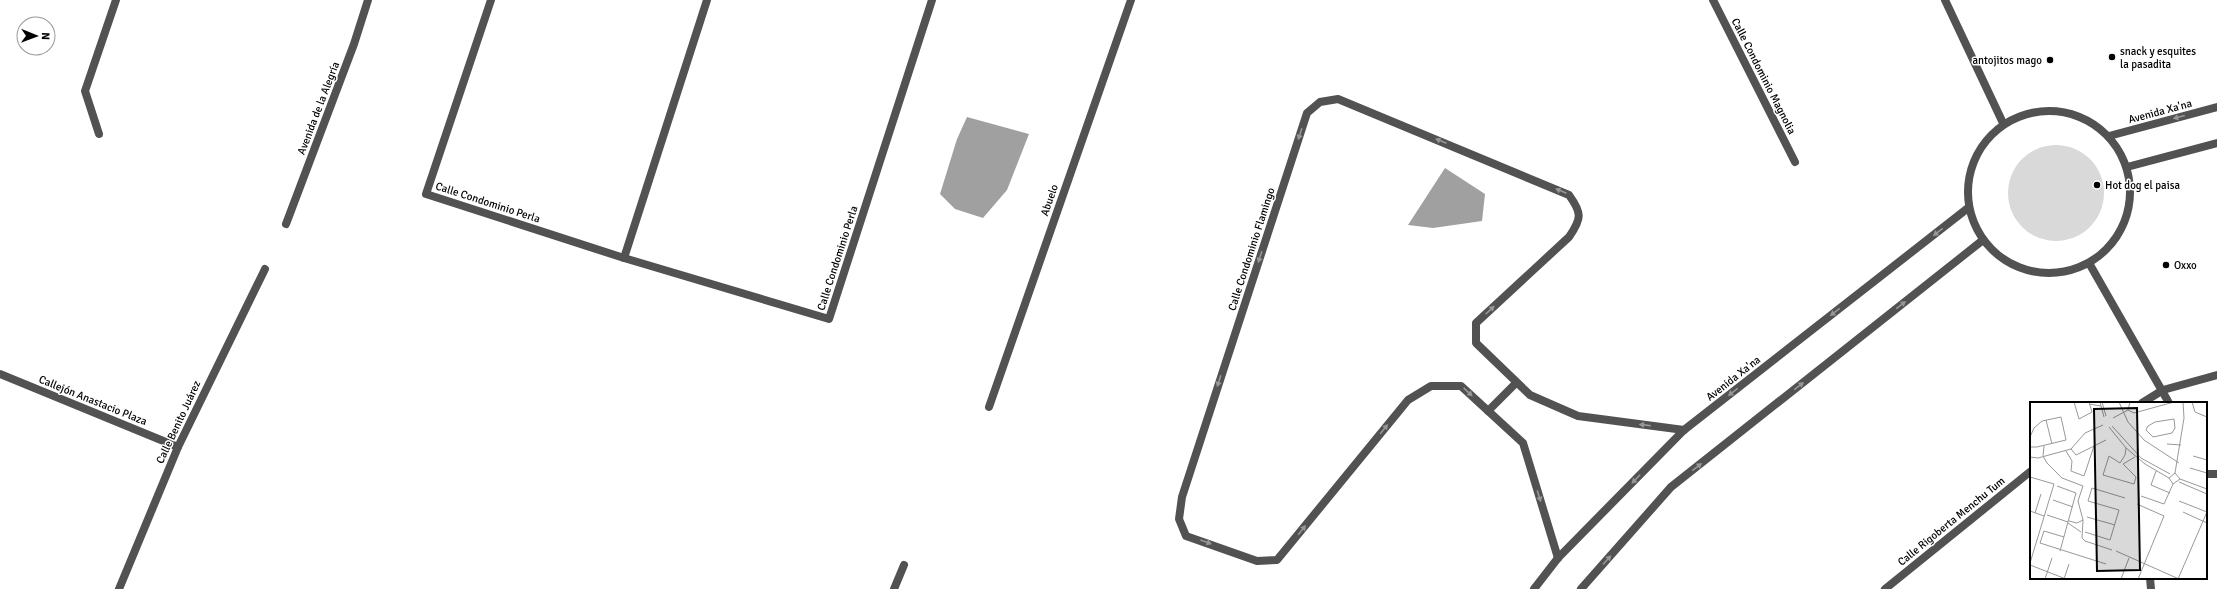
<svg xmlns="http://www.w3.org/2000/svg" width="2217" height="589" font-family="Signika,sans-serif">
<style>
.green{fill:#d9d9d9}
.water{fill:#a0a0a0}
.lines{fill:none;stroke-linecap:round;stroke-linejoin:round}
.minor{stroke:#525252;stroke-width:8}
.tertiary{stroke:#525252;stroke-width:8}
.oneway{fill:#979797}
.poi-dot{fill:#000;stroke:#fff;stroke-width:1.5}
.labels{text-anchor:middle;stroke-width:3;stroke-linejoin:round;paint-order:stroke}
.poi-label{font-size:11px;fill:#000;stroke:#fff;text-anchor:start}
.street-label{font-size:11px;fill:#000;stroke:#fff}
.inset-road{fill:none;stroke:#999;stroke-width:1}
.view{fill:#000;fill-opacity:0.15;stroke:#000;stroke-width:2}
.inset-edge{fill:none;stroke:#000;stroke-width:2}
</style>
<rect width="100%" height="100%" fill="#fff"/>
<circle class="green" cx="2056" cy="193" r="48"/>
<g class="water">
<path d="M967,117L1029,134L1007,190L983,218L955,209L940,194L957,139Z"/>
<path d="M1445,168L1485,194L1482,221L1433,228L1408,225Z"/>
</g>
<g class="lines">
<g class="minor">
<path d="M491,0L426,194L624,258L829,319L932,0"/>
<path d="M1713,0L1795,162"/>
<path d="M1945,0L2003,123"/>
<path d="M99,134L85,91L116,0"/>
<path d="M286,224L354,44L368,0"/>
<path d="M624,258L707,0"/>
<path d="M2089,263L2169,403"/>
<path d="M0,374L178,447"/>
<path d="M2142,403L2163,390L2217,375"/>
<path d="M989,407L1131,0"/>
<path d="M1488,411L1516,383"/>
<path d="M2206,474H2217"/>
<path d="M1558,558L1523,443L1461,386H1431L1408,400L1277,560L1257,561L1186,536L1179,519L1182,497L1307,113L1320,102L1338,99L1569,195C1582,213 1582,218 1569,237L1476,323V343L1530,395L1578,416L1684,430"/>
<path d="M2150,578L2151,589"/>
<path d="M119,589L178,447L265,269"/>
<path d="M894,589L904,565"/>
<path d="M1885,589L2031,471"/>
</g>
<g class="tertiary">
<circle cx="2049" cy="192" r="81"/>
<path d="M2109,136L2217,107"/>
<path d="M2127,167L2217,143"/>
<path d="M1534,589L1558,558L1684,430L1968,208"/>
<path d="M1581,589L1671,487L1983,240"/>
</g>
</g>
<defs><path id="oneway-solid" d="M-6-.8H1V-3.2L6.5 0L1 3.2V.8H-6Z"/></defs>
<g class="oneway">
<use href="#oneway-solid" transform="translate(2179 117) rotate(165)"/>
<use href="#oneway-solid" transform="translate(1300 134) rotate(108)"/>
<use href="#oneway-solid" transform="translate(1441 141) rotate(-157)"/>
<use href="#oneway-solid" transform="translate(1561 191) rotate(-157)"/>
<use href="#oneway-solid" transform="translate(1938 232) rotate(142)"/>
<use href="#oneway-solid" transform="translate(1260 257) rotate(108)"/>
<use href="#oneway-solid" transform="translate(1901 305) rotate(-38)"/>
<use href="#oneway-solid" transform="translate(1490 310) rotate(-43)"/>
<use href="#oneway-solid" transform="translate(1835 312) rotate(142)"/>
<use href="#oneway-solid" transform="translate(1219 381) rotate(108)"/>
<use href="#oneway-solid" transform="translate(1799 386) rotate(-38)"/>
<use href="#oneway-solid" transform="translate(1468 392) rotate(43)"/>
<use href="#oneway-solid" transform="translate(1733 392) rotate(142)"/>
<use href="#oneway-solid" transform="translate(1645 425) rotate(-173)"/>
<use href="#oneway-solid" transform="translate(1384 429) rotate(-51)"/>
<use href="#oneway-solid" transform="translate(1697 467) rotate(-38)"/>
<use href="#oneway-solid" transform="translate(1636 479) rotate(134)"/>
<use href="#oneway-solid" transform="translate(1539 496) rotate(73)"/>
<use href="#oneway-solid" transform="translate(1302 530) rotate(-51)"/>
<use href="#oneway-solid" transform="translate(1206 542) rotate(20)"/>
<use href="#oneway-solid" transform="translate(1607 560) rotate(-48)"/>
</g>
<g class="poi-dot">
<circle cx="2112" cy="57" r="4"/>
<circle cx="2050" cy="60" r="4"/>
<circle cx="2097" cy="185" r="4"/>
<circle cx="2166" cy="265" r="4"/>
</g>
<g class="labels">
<g class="poi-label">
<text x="2120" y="55">snack y esquites<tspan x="2120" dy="13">la pasadita</tspan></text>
<text x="2042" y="64" text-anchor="end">antojitos mago</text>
<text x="2105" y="189">Hot dog el paisa</text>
<text x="2174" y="269">Oxxo</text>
</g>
<g class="street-label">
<text transform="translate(1764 76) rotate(63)" y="4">Calle Condominio Magnolia</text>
<text transform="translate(318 108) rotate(-69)" y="4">Avenida de la Alegría</text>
<text transform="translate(2160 111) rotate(-15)" y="4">Avenida Xa'na</text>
<text transform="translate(1049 200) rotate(-71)" y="4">Abuelo</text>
<text transform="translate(488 202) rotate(18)" y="4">Calle Condominio Perla</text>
<text transform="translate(1251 249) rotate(-72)" y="4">Calle Condominio Flamingo</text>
<text transform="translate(837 258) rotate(-72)" y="4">Calle Condominio Perla</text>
<text transform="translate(1733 378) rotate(-38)" y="4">Avenida Xa'na</text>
<text transform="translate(93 400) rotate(22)" y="4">Callejón Anastacio Plaza</text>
<text transform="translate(178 422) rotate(-65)" y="4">Calle Benito Juárez</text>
<text transform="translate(1951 521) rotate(-39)" y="4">Calle Rigoberta Menchu Tum</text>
</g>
</g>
<g transform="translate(2030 402)">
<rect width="177" height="177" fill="#fff"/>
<path class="inset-road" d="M44,0L49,17L62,10L59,0M70,0L74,15M72,0L76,14M89,0L98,20L114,38L149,61M100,0L98,8L104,11L144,0M162,0L165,10L177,15M59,2L71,4M83,16L98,8M144,17L145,26L142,31L123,35L116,28L118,24L125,20ZM16,18L22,42M82,24L111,56L140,72M79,25L96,46L115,62L139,76L143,82L150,77L145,71L139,76M0,35L4,26L12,19L31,15L36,38L7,45H0M137,42L151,43M14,44L13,54L17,61L32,76L53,84L48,99L53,118L52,136L55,139L82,148M96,46L95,53L90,61L79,54L73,73L104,82L106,75L93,62L105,55M41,47L46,53L76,38M36,49L42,59L41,69L54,74L64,44M163,54L177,58M0,55L8,56L41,47L55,31L73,23M160,66L177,71M126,69L121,83L140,91M145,71L154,16L153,0M0,75L24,82L0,161M150,77L177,87M149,80L177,92M27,84L46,91L30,149M111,94L134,102L143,82M23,98L43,105M107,102L134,114L108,177M0,109L14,114M153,110L177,121M5,111L11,92M17,113L38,120M57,115L85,123M39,119L47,121L53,118M38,121L51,130M55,130L80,138L89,108L58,99L62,86L95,96M34,135L14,129L10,141L76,162M86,149L149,177M0,163L36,177M15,177L22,156M34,177L39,162M91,177L99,156M148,177L177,110L149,99"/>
<path class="view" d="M107,6L110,168L67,169L64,7Z"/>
<rect width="177" height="177" class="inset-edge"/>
</g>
<g transform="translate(36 36) rotate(91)"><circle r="19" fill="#ffffff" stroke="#999999"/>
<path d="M0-3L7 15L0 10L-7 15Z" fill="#000000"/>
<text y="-6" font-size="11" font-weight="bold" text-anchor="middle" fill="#000000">N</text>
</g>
</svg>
